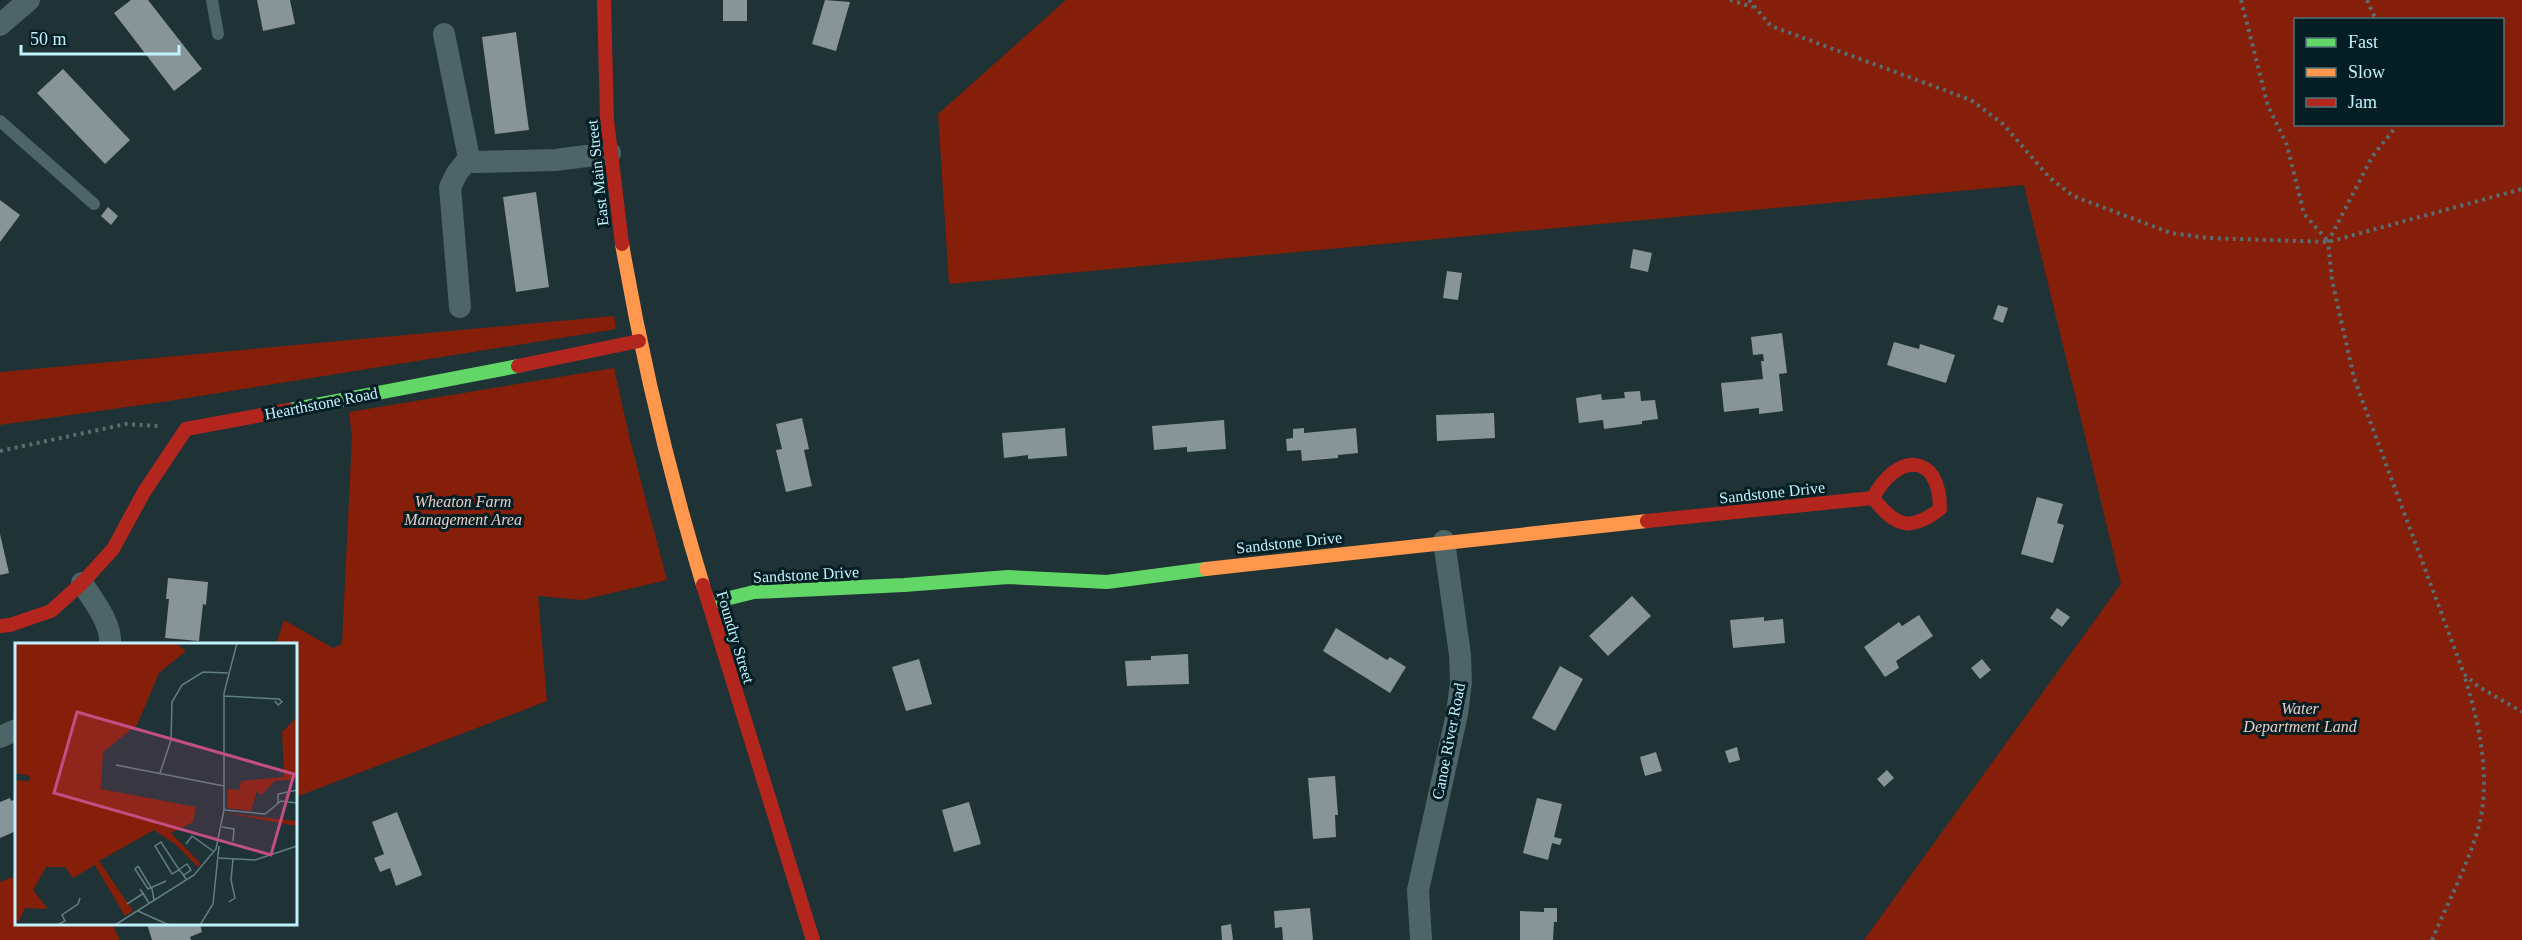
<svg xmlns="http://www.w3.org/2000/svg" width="2522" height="940" font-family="Georgia,serif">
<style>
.green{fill:#851f09;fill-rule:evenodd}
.building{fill:#879498}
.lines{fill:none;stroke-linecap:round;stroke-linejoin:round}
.path{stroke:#596e71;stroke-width:4;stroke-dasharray:3 4.5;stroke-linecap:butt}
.lane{stroke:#4d6469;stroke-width:12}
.street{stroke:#4d6469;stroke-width:22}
.fast{stroke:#63d668;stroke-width:14}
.slow{stroke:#ff974d;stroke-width:14}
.jam{stroke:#b3261e;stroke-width:14}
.labels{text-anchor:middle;stroke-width:6;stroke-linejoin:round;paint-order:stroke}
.street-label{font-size:16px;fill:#c1f2fd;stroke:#051e23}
.park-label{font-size:16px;font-style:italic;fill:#ecccc4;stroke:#051e23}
.inset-road{fill:none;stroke:#607f85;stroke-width:1.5}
.view{fill:#c24e84;fill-opacity:0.15;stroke:#c24e84;stroke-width:3}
.inset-edge{fill:none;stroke:#c1f2fd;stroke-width:3}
</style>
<rect width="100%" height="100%" fill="#1f3235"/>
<g class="green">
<path d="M1066,0H2522V940H1864L2121,584L2024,185L949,284L938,114ZM2296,20H2502V124H2296Z"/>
<path d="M614,316L616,329L169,401L0,425V372Z"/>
<path d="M614,368L630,440L667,580L582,600L538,596L547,701L296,797V644H276L284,620L333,648L342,644L352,437L349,412Z"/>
<path d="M16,876V924H112L120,940H0V882Z"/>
</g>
<g class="building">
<path d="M131,0H148L202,69L174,91L114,13Z"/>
<path d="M257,0H290L295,24L263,31Z"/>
<rect x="723" y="0" width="24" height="21"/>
<path d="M825,0L850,2L836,51L812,44Z"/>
<path d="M516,32L529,130L495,134L482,37Z"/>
<path d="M63,69L130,140L105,164L37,93Z"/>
<path d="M536,192L549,287L516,292L503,197Z"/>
<path d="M0,200L20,215L0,242Z"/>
<path d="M108,207L118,216L111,225L101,216Z"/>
<path d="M1633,249L1652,253L1648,272L1630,268Z"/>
<path d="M1447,271L1462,273L1458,300L1443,298Z"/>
<path d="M1998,305L2008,308L2003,323L1993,319Z"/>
<path d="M1782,333L1787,373L1779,374L1783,411L1759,414V408L1724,412L1721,383L1763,379L1761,361H1764L1763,354L1753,355L1751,337Z"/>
<path d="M1894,342L1919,349L1920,344L1955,355L1946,383L1887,365Z"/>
<path d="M1640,391L1641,401L1655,400L1658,419L1642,421V424L1604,429L1603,420L1579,423L1576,398L1601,394L1602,400L1625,398L1624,392Z"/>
<path d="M1494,413L1495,438L1437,441L1436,415Z"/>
<path d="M802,418L809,449L804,450L812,486L786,492L776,450L782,449L776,424Z"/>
<path d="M1224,420L1226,449L1187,452V447L1154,450L1152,426Z"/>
<path d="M1065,428L1067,456L1028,459V455L1004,458L1002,433Z"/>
<path d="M1304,428V433L1356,428L1358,453L1338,455V458L1302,461L1301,450L1287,451L1286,439L1293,438V429Z"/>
<path d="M2037,497L2063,504L2057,523L2064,525L2053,563L2021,554Z"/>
<path d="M0,534L9,573L0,575Z"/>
<path d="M168,578L208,582L206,605L203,604L199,641L165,638L169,599H166Z"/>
<path d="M1632,596L1651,616L1608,656L1589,636Z"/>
<path d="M2057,608L2070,617L2062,627L2050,618Z"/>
<path d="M1919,615L1933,636L1896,661L1899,668L1885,677L1864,647L1899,622L1902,626Z"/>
<path d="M1764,617V621L1783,619L1785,643L1733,648L1730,620Z"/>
<path d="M1336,628L1387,660L1390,657L1406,667L1390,693L1323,651Z"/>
<path d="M1188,654L1189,684L1127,686L1125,661L1151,660V656Z"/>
<path d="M919,659L932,704L906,711L892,667Z"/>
<path d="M1982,659L1991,670L1980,679L1971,668Z"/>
<path d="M1560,666L1583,679L1555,731L1532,718Z"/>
<path d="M1737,747L1740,760L1729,763L1725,751Z"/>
<path d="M1656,752L1662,771L1645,776L1640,757Z"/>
<path d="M1887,770L1894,778L1884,787L1877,779Z"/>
<path d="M1335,776L1338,815H1335L1336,837L1313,839L1308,778Z"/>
<path d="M10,798L11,801L16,799V831L0,838V802Z"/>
<path d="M1537,798L1562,804L1554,837L1562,839L1560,845L1552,843L1548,860L1523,853Z"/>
<path d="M969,802L981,844L954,852L942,810Z"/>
<path d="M397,812L422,875L396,886L390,868L380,872L374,858L384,854L372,822Z"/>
<path d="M1310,908L1313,940H1283L1282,927L1275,928L1274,911Z"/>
<path d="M1544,908H1557V922H1554L1553,940H1520V911L1544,912Z"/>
<path d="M147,924H200L202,932L190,937L191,940H152Z"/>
<path d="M1231,924L1233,940H1222L1221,926Z"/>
</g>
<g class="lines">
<g class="path">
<path d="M1730,0L1753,7"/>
<path d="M1749,0L1771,26L1971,100L2003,124L2049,177L2073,196L2171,233L2208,238L2328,242L2522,189"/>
<path d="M2241,0L2268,106L2287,145L2304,214L2328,241"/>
<path d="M2367,0L2376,20"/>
<path d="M2398,124L2372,157L2328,242L2332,280L2354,378L2464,674L2479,687L2522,712"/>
<path d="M0,451L126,424L158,426"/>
<path d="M2432,940C2447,904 2467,867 2478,829C2492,780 2479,722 2464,675"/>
</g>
<g class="lane">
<path d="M212,0L218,34"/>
<path d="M0,121L94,204"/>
</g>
<g class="street">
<path d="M0,25L29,0"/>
<path d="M444,34L469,158L475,162L555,160L610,153"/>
<path d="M460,307L450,187L457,173L469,158"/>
<path d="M82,583C93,600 112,624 110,644"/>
<path d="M0,737L16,730"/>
<path d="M1421,940L1418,890L1457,714L1461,682L1460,655L1444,541"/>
</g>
<g class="fast">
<path d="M289,410L518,366"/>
<path d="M709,603L754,592L904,585L1008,577L1107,582L1206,569"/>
</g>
<g class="slow">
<path d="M622,244C642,359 669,473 703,585"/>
<path d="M1206,569L1647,521"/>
</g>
<g class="jam">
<path d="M604,0L607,120L622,244"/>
<path d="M518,366L639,341"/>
<path d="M1647,521L1873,498C1896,453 1940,451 1940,509C1910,532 1896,527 1873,498"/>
<path d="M703,585L813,940"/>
<path d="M0,626L10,625L51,611L82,583L113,549L144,492L186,429L289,410"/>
</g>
</g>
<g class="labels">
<g class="street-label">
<text transform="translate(597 173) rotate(-96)" y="6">East Main Street</text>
<text transform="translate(321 403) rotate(-11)" y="6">Hearthstone Road</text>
<text transform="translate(1772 492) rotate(-6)" y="6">Sandstone Drive</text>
<text transform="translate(1289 542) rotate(-6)" y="6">Sandstone Drive</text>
<text transform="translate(806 574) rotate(-3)" y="6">Sandstone Drive</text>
<text transform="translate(736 637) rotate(73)" y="6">Foundry Street</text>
<text transform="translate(1448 741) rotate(-79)" y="6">Canoe River Road</text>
</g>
<g class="park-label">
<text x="463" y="507">Wheaton Farm<tspan x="463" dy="18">Management Area</tspan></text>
<text x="2300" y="714">Water<tspan x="2300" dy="18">Department Land</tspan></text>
</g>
</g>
<g transform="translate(15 643)">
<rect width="282" height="282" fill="#1f3235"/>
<path d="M0,0H160L171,8L144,30L122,82L88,109L86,146L181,164L178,179L156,190L186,221L183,224L160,201L139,187L84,218L118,268L110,273L80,222L58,235L50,224H31L18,247L33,266L10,265L4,278H0V137L14,138L15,133L0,130ZM282,74V136L260,138L246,152L242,148L236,168L212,165L213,146L224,147L226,138L269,134L267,89ZM211,170L282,178V183Z" fill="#851f09"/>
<path class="inset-road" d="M209,53L264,56L267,59L263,62L260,58M107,123L101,122L209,143M145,130L156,97L157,59L167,42L188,29L213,30M263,160V151L282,147M210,167L250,171L266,158L282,160M207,184L219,186L218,198M171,201L177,193L198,208M204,215L240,217L282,203M123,223L120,226L133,246L151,238M123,223L137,246L139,257M169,232L176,227L172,221L166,225L164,227L157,231L140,203L146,199L163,225L164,227L167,230L171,236M133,258L125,246L134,260M214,259L220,255L216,237L218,216M112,261L129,250M123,268L154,282M42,282L50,278L47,272L63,261L65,255M100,282L179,232L201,206L209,167V50L222,0M185,282L198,261L204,203"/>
<path class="view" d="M62,69L279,131L256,212L39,150Z"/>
<rect width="282" height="282" class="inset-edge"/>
</g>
<rect x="2294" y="18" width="210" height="108" fill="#051e23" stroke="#50737a" stroke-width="1.5"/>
<rect x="2306" y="38" width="30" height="9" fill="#63d668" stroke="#50737a" stroke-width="1.5"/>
<text x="2348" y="48" font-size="18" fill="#c1f2fd">Fast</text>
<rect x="2306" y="68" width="30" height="9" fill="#ff974d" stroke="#50737a" stroke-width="1.5"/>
<text x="2348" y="78" font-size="18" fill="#c1f2fd">Slow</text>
<rect x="2306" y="98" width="30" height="9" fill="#b3261e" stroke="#50737a" stroke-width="1.5"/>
<text x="2348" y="108" font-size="18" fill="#c1f2fd">Jam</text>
<path d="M21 45v9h158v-9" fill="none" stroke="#c1f2fd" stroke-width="3"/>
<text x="30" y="45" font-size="18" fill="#c1f2fd" stroke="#051e23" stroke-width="4.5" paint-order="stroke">50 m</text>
</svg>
